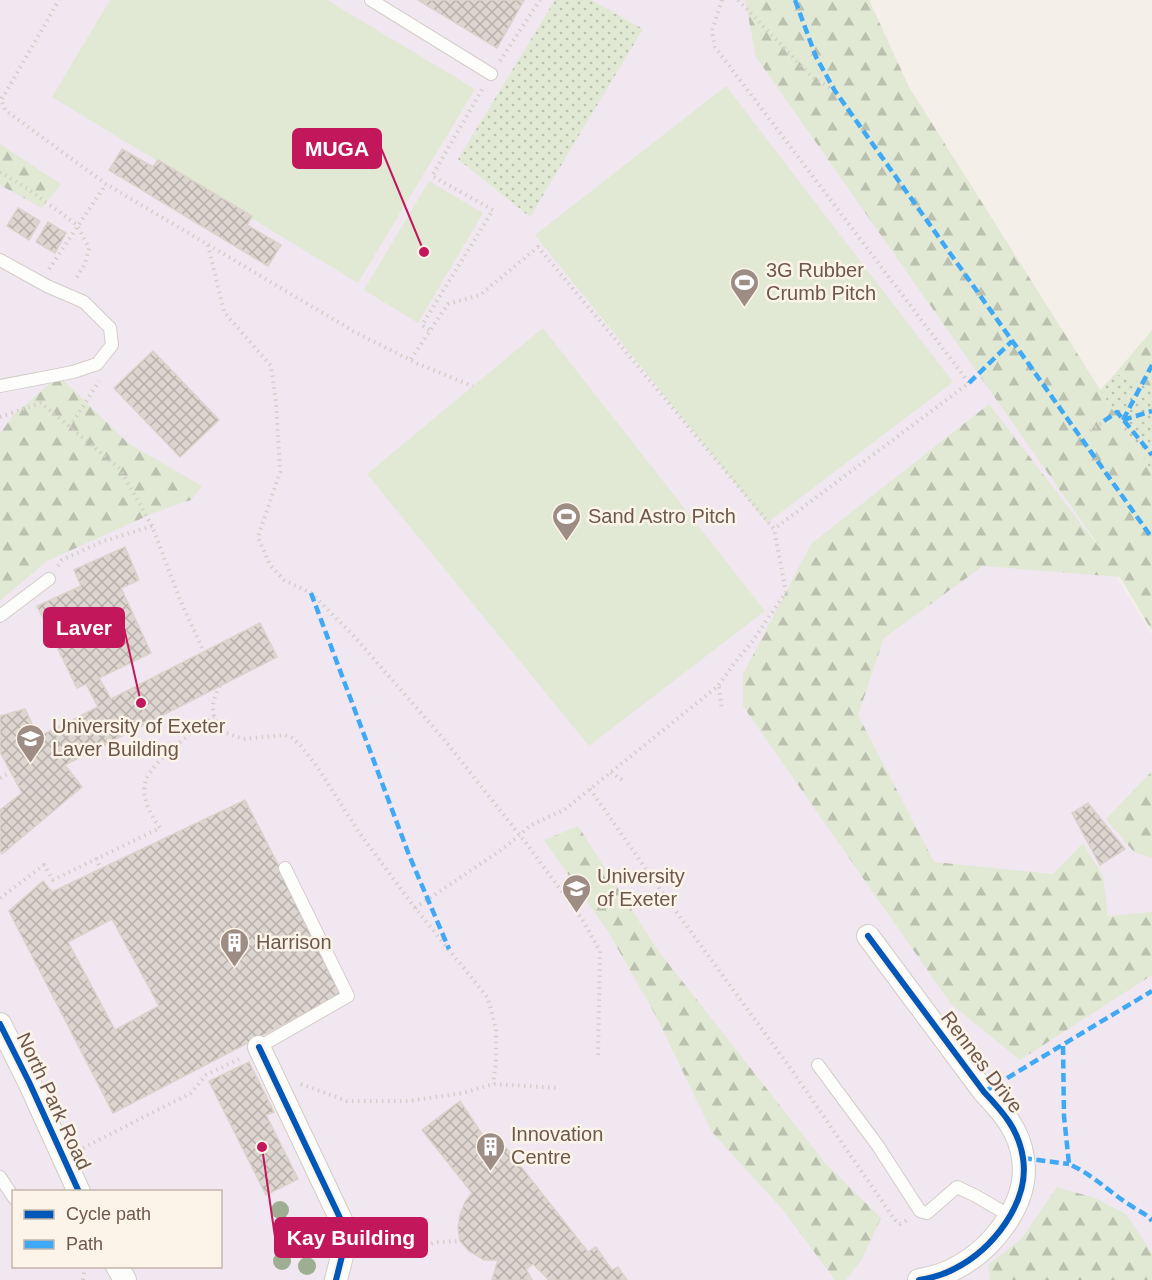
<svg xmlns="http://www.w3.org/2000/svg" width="1152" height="1280" font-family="Helvetica,sans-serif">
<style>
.education{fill:#f0e7f0;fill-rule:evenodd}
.grass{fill:url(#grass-dots)}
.forest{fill:url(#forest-firs)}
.pitch{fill:#e1e9d5}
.building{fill:url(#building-cross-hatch);stroke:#dcd2cc;stroke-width:1.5;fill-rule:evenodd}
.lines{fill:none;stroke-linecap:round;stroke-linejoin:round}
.lane-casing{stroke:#d3ccc7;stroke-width:14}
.street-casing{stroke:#d3ccc7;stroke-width:24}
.path{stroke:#d5cfca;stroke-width:4;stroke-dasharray:1.5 4.5;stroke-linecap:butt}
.lane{stroke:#fdfdfc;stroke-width:12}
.street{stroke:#fdfdfc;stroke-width:22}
.quiet{stroke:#3fa9f5;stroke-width:4.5;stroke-dasharray:9 4.5;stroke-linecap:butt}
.cycleway-casing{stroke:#fcf4e9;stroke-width:10}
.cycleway{stroke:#0057b8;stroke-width:6}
.tree{fill:#9eae92}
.labels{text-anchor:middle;stroke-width:5;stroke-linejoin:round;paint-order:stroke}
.poi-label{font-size:20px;fill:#6e584d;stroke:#fcf4e9;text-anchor:start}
.street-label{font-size:20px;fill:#6e584d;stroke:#fcf4e9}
.leader{fill:none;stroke:#c2185b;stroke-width:2}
.callout-dot{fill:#c2185b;stroke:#fcf4e9;stroke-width:2}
.callout{fill:#c2185b;stroke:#c2185b;stroke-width:2}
.callout-label{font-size:21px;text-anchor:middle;font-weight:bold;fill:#fff}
</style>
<defs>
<pattern id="grass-dots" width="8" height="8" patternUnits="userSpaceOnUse" patternTransform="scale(1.5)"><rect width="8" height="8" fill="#e1e9d5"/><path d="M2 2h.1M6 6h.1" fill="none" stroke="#bbc0af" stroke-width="1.8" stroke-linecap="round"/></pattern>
<pattern id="forest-firs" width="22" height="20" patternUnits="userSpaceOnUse" patternTransform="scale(1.5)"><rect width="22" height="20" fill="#e1e9d5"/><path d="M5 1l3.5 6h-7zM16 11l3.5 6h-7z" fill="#bbc0af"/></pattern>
<pattern id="building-cross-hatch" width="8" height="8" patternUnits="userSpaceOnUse" patternTransform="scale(1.5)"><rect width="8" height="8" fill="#ddd5cf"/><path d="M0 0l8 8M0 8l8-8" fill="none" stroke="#b7b0aa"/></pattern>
</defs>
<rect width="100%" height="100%" fill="#f4efe9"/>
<path class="education" d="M0,0H783L817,89L1152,635V1280H0ZM14,1192H220V1266H14Z"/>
<g class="grass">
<path d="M555,0H591L643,29L530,217L458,159Z"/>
<path d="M1152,333V472L1100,390Z"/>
</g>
<g class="forest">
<path d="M745,0H869L909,87L1152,472V631L1120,577L983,566L884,638L858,715L934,862L1053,874L1083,843L1103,876L1108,916L1152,912V975L1020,1060L951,1004L743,706V674L811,544L989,404L1106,556L756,57Z"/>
<path d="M0,144L61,184L42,208L0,185Z"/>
<path d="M1152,330V387L1115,374Z"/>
<path d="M59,376L128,443L202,486L191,500L156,512L47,561L0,601V434L13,415Z"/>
<path d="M1152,771V858L1134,852L1106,819Z"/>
<path d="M578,826L657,949L825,1163L881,1218L862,1259L846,1280H835L783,1210L712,1132L657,1018L609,933L544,840Z"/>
<path d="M1057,1187L1095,1198L1126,1214L1152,1253V1280H990L988,1265L1022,1238Z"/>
</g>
<g class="pitch">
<path d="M110,0H327L475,89L358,283L52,97Z"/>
<path d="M726,86L953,382L767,523L535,235Z"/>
<path d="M429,181L483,213L418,323L364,290Z"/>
<path d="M543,328L765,611L589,746L367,474Z"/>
</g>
<g class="building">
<path d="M418,0H524L497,48Z"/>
<path d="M122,149L153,167L158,160L252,216L247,225L281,245L268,266L109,170Z"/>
<path d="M18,208L40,221L29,240L7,226Z"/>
<path d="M48,222L66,233L55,253L36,242Z"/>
<path d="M153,351L219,420L180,457L114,388Z"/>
<path d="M125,547L139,580L121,588L151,653L99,678L111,699L260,623L277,657L65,765L82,787L2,854L0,851V810L22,793L0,752V716L25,709L37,734L46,733L98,707L86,684L77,688L37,606L81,586L74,570Z"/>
<path d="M245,800L344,993L113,1113L9,911L43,881L52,892ZM112,919L159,1006L115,1030L68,942Z"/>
<path d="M1088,803L1125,849L1100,865L1072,813Z"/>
<path d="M249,1062L274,1112L266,1115L298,1179L266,1195L209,1081Z"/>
<path d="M460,1101L494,1152L504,1145L588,1252L596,1247L612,1270L618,1267L627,1280H549L533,1264L526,1269L532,1280H492L498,1260H484L469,1251L460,1241L458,1228L460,1215L465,1202L472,1193L422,1130Z"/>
</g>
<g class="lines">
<defs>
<g id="lane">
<path d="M371,0L491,74"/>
<path d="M0,260L47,286L84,302L110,328L112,345L97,364L73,372L0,386"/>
<path d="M0,616L49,579"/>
<path d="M259,1047L348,996L285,868"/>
<path d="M818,1065L878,1146L920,1211L927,1213L957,1187L976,1196L1010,1216"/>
<path d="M0,1177L14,1198"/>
</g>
<g id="street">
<path d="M868,936L984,1092C1003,1112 1019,1130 1023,1158C1030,1203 992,1250 954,1269C943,1275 931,1278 919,1280"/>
<path d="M0,1024L29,1082L79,1192"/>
<path d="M259,1047L341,1220L346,1240L336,1280"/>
<path d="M117,1266L125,1280"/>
</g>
</defs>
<use href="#lane" class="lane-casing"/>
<use href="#street" class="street-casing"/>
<g class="path">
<path d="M722,0L712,31L715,47L969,383L774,529"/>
<path d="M738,0L812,77L835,91"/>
<path d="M500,61L540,0"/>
<path d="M0,97L5,110L106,184L353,331L418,364L473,386"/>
<path d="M2,99L59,0"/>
<path d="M0,172L28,189L77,225L89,248L85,264L75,280"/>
<path d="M208,245L224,312L271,366L276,402L280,472L258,537L270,565L284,580L311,593L353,635L442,737L526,843L582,919L600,951L598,1056"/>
<path d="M49,269L106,184"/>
<path d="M429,330L422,325L493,210L432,176L483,88"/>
<path d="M411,359L448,304L480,295L538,247L774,529L786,592L752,642L736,661L718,686L564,810L531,825L504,848L415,908"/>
<path d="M0,417L41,403L120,469L152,526L181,602L204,652"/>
<path d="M70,427L99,381"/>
<path d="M1090,431L1104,421"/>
<path d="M58,566L62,560L101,542L152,526"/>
<path d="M220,686C210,706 211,710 221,731L243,739L285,735L292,738L301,746L318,768L358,831L415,908L488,998L496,1029V1060L493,1084"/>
<path d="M719,687L722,710"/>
<path d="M611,772L625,782"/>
<path d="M0,778L11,772"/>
<path d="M590,789L664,895L791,1069L895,1220L900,1224L907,1220"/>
<path d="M96,858L101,870"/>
<path d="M0,898L44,865L53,880L160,828C151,815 140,797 146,780C154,759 196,730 214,716"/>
<path d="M301,1084L347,1101H408L463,1093L493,1084L560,1088"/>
<path d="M83,1148L191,1093L206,1075L239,1059"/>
<path d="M368,1236L385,1239L415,1249L436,1242L460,1241"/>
<path d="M83,1280L85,1266"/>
</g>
<use href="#lane" class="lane"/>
<use href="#street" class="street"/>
<g class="quiet">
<path d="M795,0L816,57L835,91L1152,538"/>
<path d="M969,383L1012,341"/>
<path d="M1123,420L1152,365"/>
<path d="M1123,420L1152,411"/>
<path d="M1104,421L1117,412L1152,455"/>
<path d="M311,593L409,855L449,949"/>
<path d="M1063,1046L1064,1116L1069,1164C1095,1176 1110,1193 1133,1207C1140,1212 1147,1214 1152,1221"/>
<path d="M984,1092L1152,991"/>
<path d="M1023,1158L1069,1164"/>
</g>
<defs>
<g id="cycleway">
<path d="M868,936L984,1092C1003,1112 1019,1130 1023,1158C1030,1203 992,1250 954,1269C943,1275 931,1278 919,1280"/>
<path d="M0,1024L29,1082L79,1192"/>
<path d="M259,1047L341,1220L346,1240L336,1280"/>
</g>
</defs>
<use href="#cycleway" class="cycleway-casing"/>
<use href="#cycleway" class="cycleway"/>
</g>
<g class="tree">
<circle cx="280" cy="1210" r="9"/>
<circle cx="282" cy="1261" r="9"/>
<circle cx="307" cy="1266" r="9"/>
</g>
<defs>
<symbol id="stadium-pin" viewBox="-11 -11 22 30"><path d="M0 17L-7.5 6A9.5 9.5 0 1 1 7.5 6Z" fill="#9d8d84" stroke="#fcf4e9"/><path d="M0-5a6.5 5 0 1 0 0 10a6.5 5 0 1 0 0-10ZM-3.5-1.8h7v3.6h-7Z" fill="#fff"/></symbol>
<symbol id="university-pin" viewBox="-11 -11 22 30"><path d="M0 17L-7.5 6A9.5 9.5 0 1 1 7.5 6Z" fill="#9d8d84" stroke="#fcf4e9"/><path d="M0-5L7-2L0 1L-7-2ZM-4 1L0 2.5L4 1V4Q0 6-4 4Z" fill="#fff"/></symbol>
<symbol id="building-pin" viewBox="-11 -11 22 30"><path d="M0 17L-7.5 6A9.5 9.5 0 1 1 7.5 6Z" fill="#9d8d84" stroke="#fcf4e9"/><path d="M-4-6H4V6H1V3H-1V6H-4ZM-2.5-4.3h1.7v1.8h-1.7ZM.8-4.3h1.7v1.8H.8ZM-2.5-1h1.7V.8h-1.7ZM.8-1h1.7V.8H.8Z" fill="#fff"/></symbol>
</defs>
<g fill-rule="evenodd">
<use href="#stadium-pin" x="728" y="266" width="33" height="45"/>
<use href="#stadium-pin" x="550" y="500" width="33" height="45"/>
<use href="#university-pin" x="14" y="722" width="33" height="45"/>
<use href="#university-pin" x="560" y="872" width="33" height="45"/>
<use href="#building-pin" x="218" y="926" width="33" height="45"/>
<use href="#building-pin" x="474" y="1130" width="33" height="45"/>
</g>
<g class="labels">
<g class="poi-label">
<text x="766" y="277">3G Rubber<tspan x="766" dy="23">Crumb Pitch</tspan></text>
<text x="588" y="523">Sand Astro Pitch</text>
<text x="52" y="733">University of Exeter<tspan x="52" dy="23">Laver Building</tspan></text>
<text x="597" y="883">University<tspan x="597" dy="23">of Exeter</tspan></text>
<text x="256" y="949">Harrison</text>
<text x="511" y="1141">Innovation<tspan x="511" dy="23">Centre</tspan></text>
</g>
<g class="street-label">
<text transform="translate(982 1062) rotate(53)" y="7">Rennes Drive</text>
<text transform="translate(54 1101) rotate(65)" y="7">North Park Road</text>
</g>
</g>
<path class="leader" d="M424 252L381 148M141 703L124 628M262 1147L275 1237"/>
<g class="callout-dot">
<circle cx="424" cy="252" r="6"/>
<circle cx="141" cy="703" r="6"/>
<circle cx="262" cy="1147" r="6"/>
</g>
<g class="callout">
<rect x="293" y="129" width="88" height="39" rx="6"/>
<rect x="44" y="608" width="80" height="39" rx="6"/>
<rect x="275" y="1218" width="152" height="39" rx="6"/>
</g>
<g class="callout-label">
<text x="337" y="156">MUGA</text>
<text x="84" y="635">Laver</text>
<text x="351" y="1245">Kay Building</text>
</g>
<rect x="12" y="1190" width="210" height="78" fill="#fcf4e9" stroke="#c3b6ab" stroke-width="1.5"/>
<rect x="24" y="1210" width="30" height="9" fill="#0057b8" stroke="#c3b6ab" stroke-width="1.5"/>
<text x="66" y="1220" font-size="18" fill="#6e584d">Cycle path</text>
<rect x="24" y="1240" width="30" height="9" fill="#3fa9f5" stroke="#c3b6ab" stroke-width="1.5"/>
<text x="66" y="1250" font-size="18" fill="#6e584d">Path</text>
</svg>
